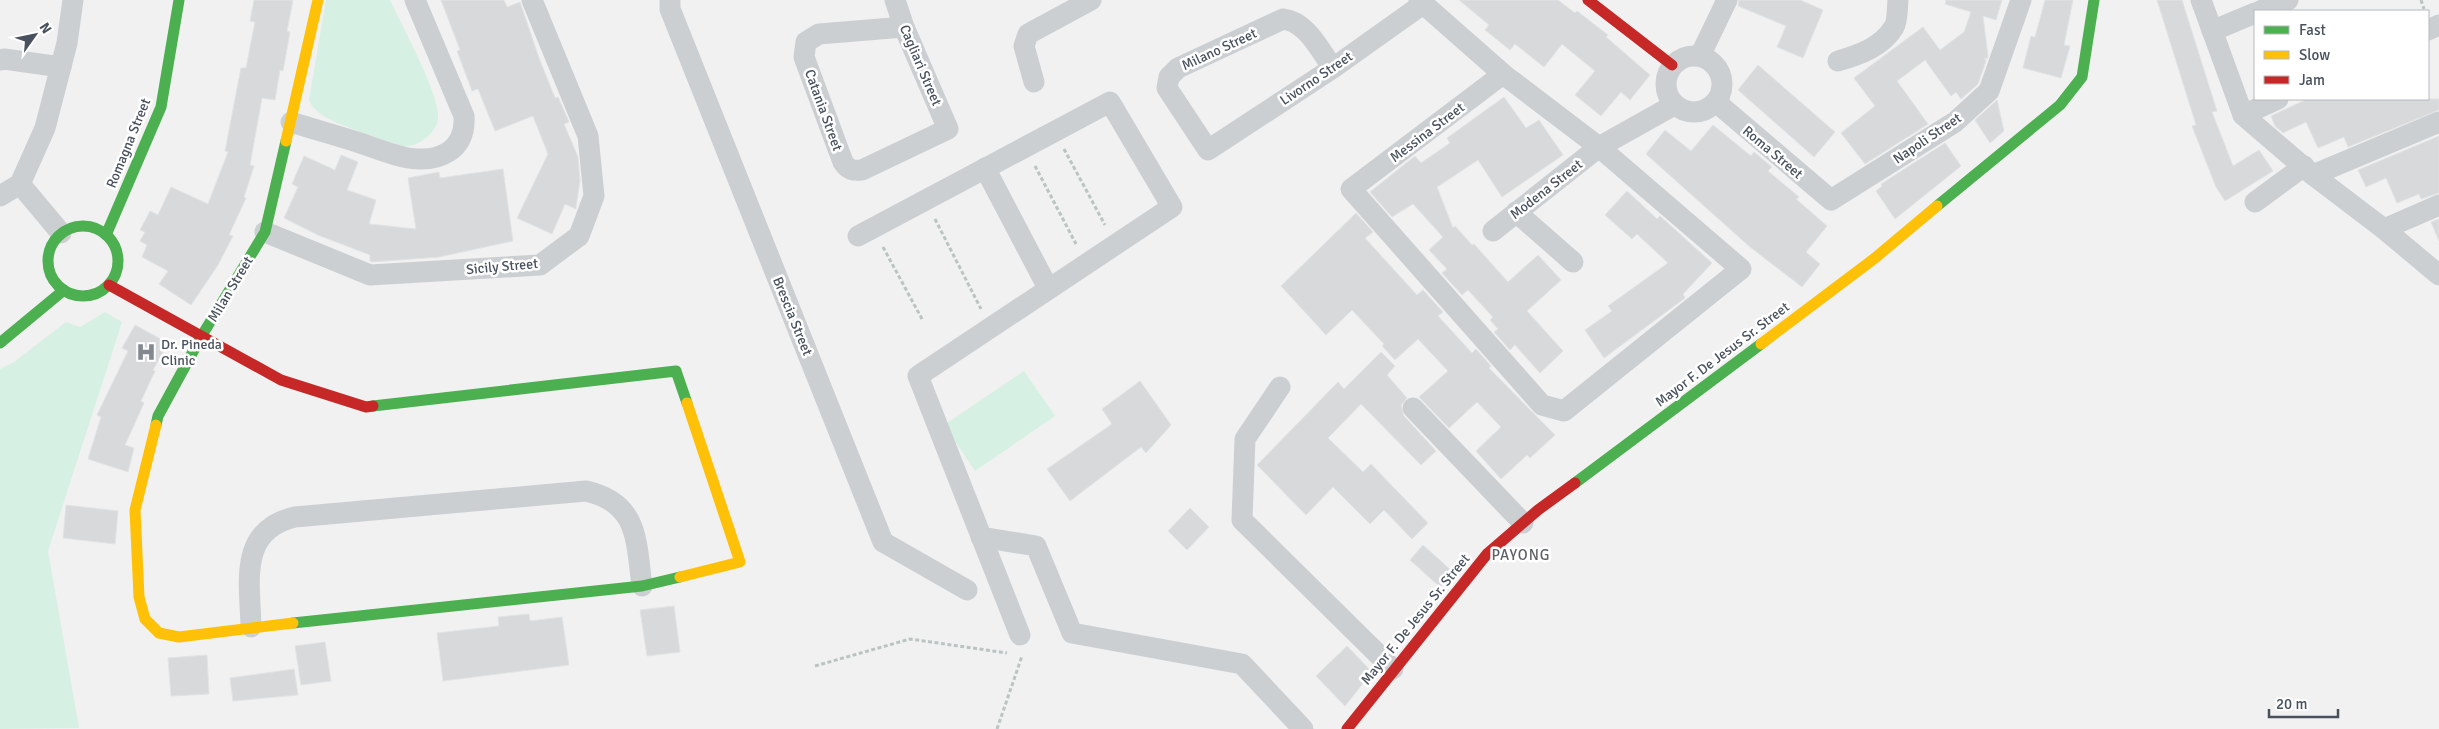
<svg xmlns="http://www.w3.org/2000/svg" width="2439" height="729" font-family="Signika,sans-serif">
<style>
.green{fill:#d6f0e3}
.building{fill:#d8d9db;stroke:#e2e3e4}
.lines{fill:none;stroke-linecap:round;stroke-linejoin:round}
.path{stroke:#bac5c3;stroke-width:3;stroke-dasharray:4 2.5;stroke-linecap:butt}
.street{stroke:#cccfd2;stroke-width:21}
.fast{stroke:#4caf50;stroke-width:11}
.slow{stroke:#ffc107;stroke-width:11}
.jam{stroke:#c62828;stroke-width:11}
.labels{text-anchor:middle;stroke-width:5;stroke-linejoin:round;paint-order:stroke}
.street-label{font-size:14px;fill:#48515d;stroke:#fff}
.poi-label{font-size:14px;fill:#48515d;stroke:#fff;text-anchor:start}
.neighbourhood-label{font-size:15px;letter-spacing:1px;fill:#5c5f65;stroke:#fff}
</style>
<rect width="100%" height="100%" fill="#f1f1f1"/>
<g class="green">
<path d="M326,0H390C401,24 442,98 438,120C435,134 417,148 403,146C393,144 337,124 327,118C320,114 312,108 309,100Z"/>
<path d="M105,312L122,322L48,551L79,728L0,729V369L14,362L66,322L80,327Z"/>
<path d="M1024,371L1055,416L975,471L944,425Z"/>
</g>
<g class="building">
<path d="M254,0H293L287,31L290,32L283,71L280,70L275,100L262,98L250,165L254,166L244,197L246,198L229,235L233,236L218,265L191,305L159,284L168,271L142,257L147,245L140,241L145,232L140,230L150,211L158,215L171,187L208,204L228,152L225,151L241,68H246L255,22L250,21Z"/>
<path d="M441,0H504L507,7L520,2L539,58L555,98L558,97L569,122L564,124L578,157L580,181L576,207V209L565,204L552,234L517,218L548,154L533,116L495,131L478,89L472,91L457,51L460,50Z"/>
<path d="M1459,0H1558L1575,13L1577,11L1608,35L1606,37L1650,75L1630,100L1621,92L1601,116L1575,95L1595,71L1562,44L1544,67L1515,44L1510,50L1485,30L1489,25Z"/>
<path d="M1739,0H1800L1823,10L1803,58L1777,47L1786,26L1738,6Z"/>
<path d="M1946,0H2002L1996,20L1983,16L1988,56L1987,59L1984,58L1986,61L1978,84L1961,99L1956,92L1951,96L1925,60L1897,81L1928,124L1865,164L1841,133L1875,106L1854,78L1923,27L1940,50L1964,32L1971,12L1945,4Z"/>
<path d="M2045,0H2073L2064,45L2070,46L2061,78L2023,68L2031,36L2035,37Z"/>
<path d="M2157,0H2182L2217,111L2212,112L2233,166L2259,150L2273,171L2225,201L2216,187L2192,126L2196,125Z"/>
<path d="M1758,65L1835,132L1814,157L1738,90Z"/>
<path d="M1504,97L1526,128L1539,120L1563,155L1502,197L1478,160L1437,187L1453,228L1455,226L1472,245L1474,244L1508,282L1538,255L1561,280L1527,311L1563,351L1540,373L1515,345L1510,350L1494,332L1498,329L1490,320L1493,317L1468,290L1462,295L1442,273L1447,269L1429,250L1443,237L1413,204L1392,217L1370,192L1415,156L1421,163L1450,143L1447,138Z"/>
<path d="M2307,99H2439V110L2348,147L2344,137L2318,148L2306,122L2283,133L2275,126L2271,116Z"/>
<path d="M1997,100L2004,131L1990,143L1975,120Z"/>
<path d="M1713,125L1751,156L1754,152L1772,167L1768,171L1799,197L1796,199L1827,226L1806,252L1820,264L1802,287L1750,247L1646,154L1665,130L1691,151Z"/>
<path d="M2439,136V193L2421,199L2419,194L2397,203L2386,178L2366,187L2358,170Z"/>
<path d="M1945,143L1961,166L1895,219L1876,191L1882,186L1881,184Z"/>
<path d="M341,155L358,162L347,190L376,200L369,224L416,229L408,178L439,172L440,178L503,169L513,241L439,257L372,262L370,261V255L318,235L284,218L298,187L292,184L304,156L335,170Z"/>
<path d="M1627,191L1657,219L1660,216L1712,263L1683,294L1685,298L1604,358L1585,330L1612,311L1608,306L1668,263L1637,234L1632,239L1605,215Z"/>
<path d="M1356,213L1373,232L1365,238L1417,295L1423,290L1443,312L1438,316L1472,353L1476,349L1491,366L1489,368L1555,435L1530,458L1527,455L1501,479L1476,451L1501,427L1477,402L1449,428L1419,397L1448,371L1418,339L1395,360L1382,346L1384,344L1352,310L1326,335L1281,286Z"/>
<path d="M2439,219V241L2431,222Z"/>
<path d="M135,325L168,343L153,370L155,371L141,401L144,403L125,445L134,448L128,472L88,459L101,417L97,415L128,351L122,348Z"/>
<path d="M1381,352L1395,366L1387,375L1407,398L1401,405L1404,416L1436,451L1421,465L1361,404L1328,438L1363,472L1371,464L1428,523L1412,539L1384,510L1370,524L1333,487L1306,515L1257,465L1338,382L1344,389Z"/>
<path d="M1140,381L1171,425L1146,453L1141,447L1070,501L1047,469L1112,424L1102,409Z"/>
<path d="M66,505L118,511L115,544L63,538Z"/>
<path d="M1190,508L1209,527L1187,550L1168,531Z"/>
<path d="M1423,545L1453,572L1440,587L1410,560Z"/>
<path d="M674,606L680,652L647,656L640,610Z"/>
<path d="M529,614L530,621L562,617L569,665L443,681L437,633L499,626L498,617Z"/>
<path d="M325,642L331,681L301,685L295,646Z"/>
<path d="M1347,646L1372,672L1345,706L1316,676Z"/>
<path d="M207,655L209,694L171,696L168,658Z"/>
<path d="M294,669L298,695L233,701L230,678Z"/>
</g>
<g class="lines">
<g class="path">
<path d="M2421,0L2424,9"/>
<path d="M1064,149L1105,225"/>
<path d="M1035,166L1076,244"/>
<path d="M935,219L981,309"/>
<path d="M883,247L922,319"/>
<path d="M815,666L910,639L1007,653"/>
<path d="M997,729L1022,656"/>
</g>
<g class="street">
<path d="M670,0V9L883,542L967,590"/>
<path d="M895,0L904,27L948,129L862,170C853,171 848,170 843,162L804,57L806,42L819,34L904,27"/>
<path d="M1419,0L1503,74L1599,147L1741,269L1564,411L1542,405L1351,189L1503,74"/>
<path d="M2201,0L2243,115L2313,175L2384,229L2439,275"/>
<path d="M2260,11L2288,0"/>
<path d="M2428,30L2439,25"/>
<path d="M2212,31L2255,13"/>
<circle cx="1694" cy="84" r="28"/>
<path d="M1700,56L1727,0"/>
<path d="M0,60L4,59L61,67"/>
<path d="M1838,61C1859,55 1882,47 1894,27C1898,20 1897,8 1898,0"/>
<path d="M1333,68C1319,49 1307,22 1283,19L1178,68L1169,77L1167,88L1208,150L1333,68L1423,4"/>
<path d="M1034,82L1024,46L1028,34L1091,0"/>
<path d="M1716,102L1831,200L1955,122L1989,91L2021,0"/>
<path d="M2243,115L2278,99"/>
<path d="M291,122C313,129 335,135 357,142C373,147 391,155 408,158C440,163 466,150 464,116L415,0"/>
<path d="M985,168L1048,288"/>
<path d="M2313,175L2439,122"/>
<path d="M0,196L20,184"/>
<path d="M2255,202L2304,166"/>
<path d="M1516,212L1573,262"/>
<path d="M2384,229L2439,205"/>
<path d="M1493,231L1599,147L1674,105"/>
<path d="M265,232L370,275L540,265L579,236L594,196L588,136L532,0"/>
<path d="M61,233L20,184L45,128L67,43L73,0"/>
<path d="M858,236L1110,102L1172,207L918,376L1020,635"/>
<path d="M1280,387L1245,439L1242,520L1393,669"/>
<path d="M1413,408L1523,523"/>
<path d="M981,537L1036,546L1072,633L1242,664L1303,729"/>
<path d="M251,627C250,582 238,530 295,517L586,491C639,503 636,541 642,586"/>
</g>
<g class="fast">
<path d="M1937,206L2060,105L2082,77L2094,0"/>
<circle cx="83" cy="261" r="35"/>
<path d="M106,235L161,107L179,0"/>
<path d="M0,343L64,290"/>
<path d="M373,406L676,371L687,403"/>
<path d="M156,425L158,416L201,337L265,232L286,141"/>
<path d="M1575,483L1761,344"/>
<path d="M293,623L642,586L680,577"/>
</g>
<g class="slow">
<path d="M286,141L318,0"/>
<path d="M1761,344L1875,258L1937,206"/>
<path d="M156,425L135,510L139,597L145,619L159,633L179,637L293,623"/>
<path d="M680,577L740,562L687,403"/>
</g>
<g class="jam">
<path d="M1588,0L1672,65"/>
<path d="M109,285L281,380L366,407L373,406"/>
<path d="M1347,729L1487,554L1538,510L1575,483"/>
</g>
</g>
<defs>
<symbol id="hospital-bare" viewBox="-9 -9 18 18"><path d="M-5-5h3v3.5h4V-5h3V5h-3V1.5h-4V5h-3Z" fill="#838991" stroke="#fff" stroke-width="2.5" paint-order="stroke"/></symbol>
</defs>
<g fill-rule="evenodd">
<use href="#hospital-bare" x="132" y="338" width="28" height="28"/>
</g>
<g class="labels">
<g class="street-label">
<text transform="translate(1219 49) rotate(-25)" y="5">Milano Street</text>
<text transform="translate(921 65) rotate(67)" y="5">Cagliari Street</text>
<text transform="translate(1316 78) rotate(-34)" y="5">Livorno Street</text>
<text transform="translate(824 110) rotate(70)" y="5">Catania Street</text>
<text transform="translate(1427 132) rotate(-37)" y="5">Messina Street</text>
<text transform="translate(1927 138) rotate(-34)" y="5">Napoli Street</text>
<text transform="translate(128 143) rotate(-68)" y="5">Romagna Street</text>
<text transform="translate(1773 152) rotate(40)" y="5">Roma Street</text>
<text transform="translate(1546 189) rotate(-38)" y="5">Modena Street</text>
<text transform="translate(502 266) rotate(-5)" y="5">Sicily Street</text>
<text transform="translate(230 289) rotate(-59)" y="5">Milan Street</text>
<text transform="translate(793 316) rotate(68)" y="5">Brescia Street</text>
<text transform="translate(1722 354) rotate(-37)" y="5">Mayor F. De Jesus Sr. Street</text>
<text transform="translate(1415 619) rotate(-51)" y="5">Mayor F. De Jesus Sr. Street</text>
</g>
<g class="poi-label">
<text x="161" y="349">Dr. Pineda<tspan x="161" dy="16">Clinic</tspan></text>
</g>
<g class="neighbourhood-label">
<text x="1521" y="560">PAYONG</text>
</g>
</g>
<rect x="2254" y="10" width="175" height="90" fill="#ffffff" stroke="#b6b9be"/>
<rect x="2264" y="26" width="25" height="8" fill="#4caf50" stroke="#b6b9be"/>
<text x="2299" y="35" font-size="15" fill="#48515d">Fast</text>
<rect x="2264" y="51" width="25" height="8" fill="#ffc107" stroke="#b6b9be"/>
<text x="2299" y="60" font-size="15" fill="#48515d">Slow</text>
<rect x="2264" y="76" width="25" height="8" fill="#c62828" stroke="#b6b9be"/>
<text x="2299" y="85" font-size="15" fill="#48515d">Jam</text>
<g transform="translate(35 35) rotate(57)" stroke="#ffffff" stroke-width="4" paint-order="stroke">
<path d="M0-4L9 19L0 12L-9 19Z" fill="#48515d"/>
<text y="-8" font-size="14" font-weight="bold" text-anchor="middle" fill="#48515d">N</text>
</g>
<path d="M2269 709v8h69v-8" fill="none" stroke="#48515d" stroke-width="2.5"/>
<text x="2276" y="709" font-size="15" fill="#48515d" stroke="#ffffff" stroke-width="4" paint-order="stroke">20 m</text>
</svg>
